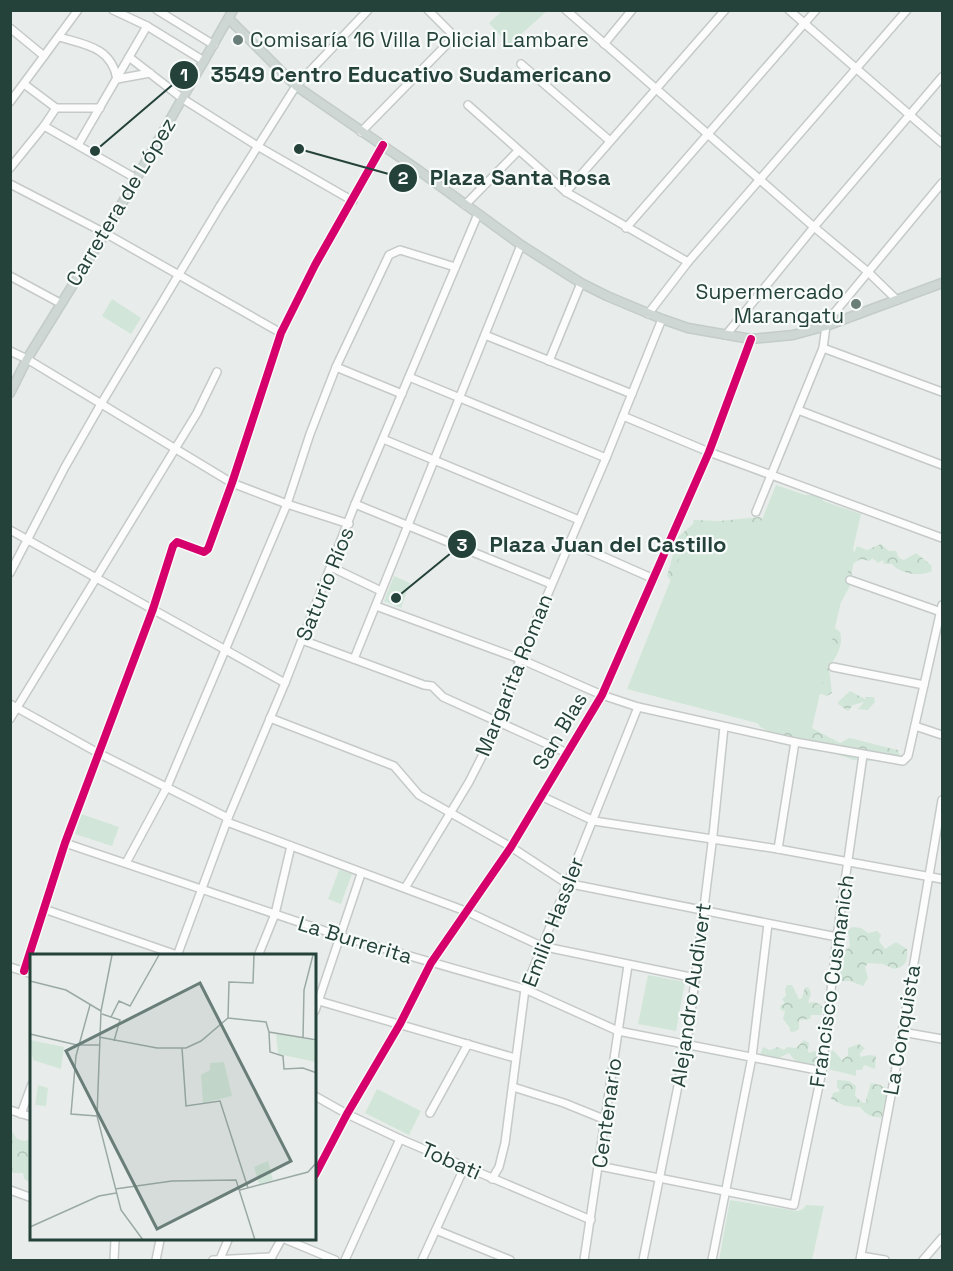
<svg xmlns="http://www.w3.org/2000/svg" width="953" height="1271" font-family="'Space Grotesk',sans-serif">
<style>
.forest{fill:url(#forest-crowns)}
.park{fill:#d1e6d8}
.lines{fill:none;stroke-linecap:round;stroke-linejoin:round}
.minor-casing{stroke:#c5cac8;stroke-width:10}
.major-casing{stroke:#c3ccc9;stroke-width:11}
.minor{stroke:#fcfcfc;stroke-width:7}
.major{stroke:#cfd7d5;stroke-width:8}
.cycleway-casing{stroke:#f7fbf9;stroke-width:11}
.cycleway{stroke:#d6006c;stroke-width:8}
.poi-dot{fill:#697e78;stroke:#f7fbf9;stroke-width:2}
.labels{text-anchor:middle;stroke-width:4.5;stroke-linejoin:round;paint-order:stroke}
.poi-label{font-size:21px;fill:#24423a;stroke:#f7fbf9;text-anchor:start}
.street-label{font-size:21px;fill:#24423a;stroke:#f7fbf9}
.inset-road{fill:none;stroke:#9aa9a4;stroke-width:1.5}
.view{fill:#697e78;fill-opacity:0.15;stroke:#697e78;stroke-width:3}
.inset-edge{fill:none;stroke:#24423a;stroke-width:3}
.leader{fill:none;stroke:#24423a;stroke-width:2}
.callout-dot{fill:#24423a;stroke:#f7fbf9;stroke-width:2}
.mark-label{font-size:18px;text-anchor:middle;font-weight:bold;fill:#fff}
.callout-label{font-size:22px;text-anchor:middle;font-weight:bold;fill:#24423a;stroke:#f7fbf9;stroke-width:4.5;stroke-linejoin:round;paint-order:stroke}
</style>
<defs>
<pattern id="forest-crowns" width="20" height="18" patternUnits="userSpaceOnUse" patternTransform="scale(1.5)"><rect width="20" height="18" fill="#d1e6d8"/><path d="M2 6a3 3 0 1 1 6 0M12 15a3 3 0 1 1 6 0" fill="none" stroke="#b3c6ba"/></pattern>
</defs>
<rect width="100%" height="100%" fill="#e8edeb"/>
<g class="forest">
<path d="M802,495H813L822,499L852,544L854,553L857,546L867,550L881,544L889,551H896L899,558L904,560L916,553L931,565L932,571C922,577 899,574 892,564H884L883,560L878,563L872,558L870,561L860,559L853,564L850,586L840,604L682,591L667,576L678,537L693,524L694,520L719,521L760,517L764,521Z"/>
<path d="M832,626L840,632C844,646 836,656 829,668L832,693L827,696L808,690Z"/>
<path d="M850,691L865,699L866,697H874L875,702L868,710L858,709L864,702L853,705L848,711L838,704V702Z"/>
<path d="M758,723L812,728L840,743L849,738L854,739L893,749L898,750L900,756L897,760L864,761L853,760L834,753L800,748L760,727Z"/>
<path d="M852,927L861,928L868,933L877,931L881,935L879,941L885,949L896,942L907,949C908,960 906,967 894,969L883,964L868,963L865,967L868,978L863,986L850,981H841L837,970L844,957L842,954L850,946L848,931Z"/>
<path d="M787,985H792L799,999L802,998L805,987L809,988L811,994L808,1003C815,1001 820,1004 824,1009L821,1015H811L810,1019L799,1020V1029L794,1032L790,1031V1028L783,1019L785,1011L781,1010L780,1006L785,1003L782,999L786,996L785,989Z"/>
<path d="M804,1040L809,1043L808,1051L809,1053L814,1051L818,1052V1061L815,1066C803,1068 796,1063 789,1053L779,1058L760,1055L763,1047L770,1050L778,1047L784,1050L787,1047L796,1048Z"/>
<path d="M859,1044L865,1048L860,1053V1057L869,1055L876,1056L875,1069L864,1065L862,1070H856V1076L824,1068L827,1062L826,1056L833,1050L842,1060L848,1055V1048Z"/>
<path d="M837,1080L849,1081L856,1086L855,1096L863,1103L867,1102L866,1100L871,1083L880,1085L887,1089L888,1099L884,1103L882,1117C872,1118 866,1115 860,1107L845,1106L831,1099L833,1093L840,1091L837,1087Z"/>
<path d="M12,1131L17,1139L25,1141L31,1139L29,1146L31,1148V1184L24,1178L23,1173H13L11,1170Z"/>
</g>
<g class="park">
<path d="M503,10H547V11L509,45L489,23Z"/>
<path d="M112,299L141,318L131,334L102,316Z"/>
<path d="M776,485L861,514L810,737L627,689L693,524L761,522Z"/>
<path d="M394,576L410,583L401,608L384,601Z"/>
<path d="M81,814L119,827L112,846L75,834Z"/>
<path d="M339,870L352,874L341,904L328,899Z"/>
<path d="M648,975L685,982L676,1031L638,1024Z"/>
<path d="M377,1089L421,1111L409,1135L365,1113Z"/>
<path d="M730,1200L798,1211L803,1209L806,1205L824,1206L812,1260H719Z"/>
</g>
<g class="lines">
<defs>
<g id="minor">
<path d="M113,10L147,26L204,61"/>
<path d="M157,10L214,45"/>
<path d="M566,10L814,227L868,272L897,300"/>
<path d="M789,10L942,143"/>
<path d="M10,28L44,56"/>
<path d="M59,37C86,45 111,47 117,79L150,73"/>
<path d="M604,44L632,10"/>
<path d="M129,57L183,99L259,147L353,201"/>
<path d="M521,64L610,141"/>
<path d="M24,84L56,108H100"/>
<path d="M10,102L78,10"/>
<path d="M468,105L566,192L688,262"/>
<path d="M44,126L135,178"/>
<path d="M361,132L450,41L452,36L450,32L428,10"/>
<path d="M78,145L147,26"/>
<path d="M10,168L44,126L56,108"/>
<path d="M10,184L105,233L281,333"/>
<path d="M566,192L725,10"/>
<path d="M465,205L518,151"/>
<path d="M626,228L816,10"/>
<path d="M10,276L60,303"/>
<path d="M648,314L688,262L907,10"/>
<path d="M485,335L632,394"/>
<path d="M726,335L814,227L942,77"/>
<path d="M823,348L942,392"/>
<path d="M10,351L27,359L232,483L287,504L349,524"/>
<path d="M549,361L581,283"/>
<path d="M336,367L402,394"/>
<path d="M409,377L606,458"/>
<path d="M798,410L942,465"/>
<path d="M623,416L709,452L942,538"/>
<path d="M383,439L579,520"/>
<path d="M355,504L551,584"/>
<path d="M756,512L823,348L826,326L830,318L942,183"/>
<path d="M10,530L285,683"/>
<path d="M570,542L654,579"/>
<path d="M331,567L381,591"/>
<path d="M10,573L65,467L101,404L220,206L296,86L368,10"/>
<path d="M850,580L941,612"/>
<path d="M376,606L520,659L602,695L638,707L795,742L903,761L908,756L942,605"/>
<path d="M302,640L424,685L432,686L443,697L567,753"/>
<path d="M354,659L521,245"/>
<path d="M833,667L924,685"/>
<path d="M10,704L100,754L228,818"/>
<path d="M270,718L394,766L419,795L511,847L566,883L837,937"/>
<path d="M10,719L197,413L217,372"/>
<path d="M915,726L942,735"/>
<path d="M543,797L594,821L778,849L942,879"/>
<path d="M227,822L468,912L541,946L695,978"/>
<path d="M65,843L340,936L525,989L618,1031L822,1071"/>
<path d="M778,849L795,742"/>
<path d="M126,863L167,787L287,504L310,434L336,367L389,255L400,250L455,267"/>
<path d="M405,888L469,782L499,723L520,659L606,458L662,319"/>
<path d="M44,909L177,955"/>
<path d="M177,956L228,818L285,683L355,504L478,214"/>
<path d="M258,956L275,914L291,846"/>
<path d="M10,967L32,974"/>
<path d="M24,971L65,843L153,609L173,546L177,542L204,552L208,549L232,483L281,333L315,265L383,145"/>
<path d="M319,1001L515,1058"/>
<path d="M315,1011L361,874"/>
<path d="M902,1032L942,1039"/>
<path d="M513,1087L564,1103L606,1120"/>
<path d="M315,1096L347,1114L400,1139L591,1220"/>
<path d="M10,1110L32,1117"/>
<path d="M430,1113L468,1044"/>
<path d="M21,1114L32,1084"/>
<path d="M599,1166L794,1205L822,1071L837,937L863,755"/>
<path d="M315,1175L347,1114L400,1024L431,963L511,847L602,695L709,452L751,339"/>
<path d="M492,1179L499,1167L505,1143L525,989L638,707"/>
<path d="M10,1190L32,1198"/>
<path d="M436,1230L510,1260"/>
<path d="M287,1240L335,1260"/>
<path d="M861,1256L885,1260"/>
<path d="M220,1259L228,1240"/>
<path d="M114,1260L115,1240"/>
<path d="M156,1260L160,1240"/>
<path d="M213,1260L271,1257"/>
<path d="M270,1260L281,1240"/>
<path d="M345,1260L400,1139"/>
<path d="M422,1260L464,1168"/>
<path d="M584,1260L628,965"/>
<path d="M643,1260L688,1036L713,835L724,727"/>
<path d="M712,1260L752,1057L768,924"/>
<path d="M860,1260L893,1085L942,800"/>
<path d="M923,1260L942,1238"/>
</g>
<g id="major">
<path d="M229,19L296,86L414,167L521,245L581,283L607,296L662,319L688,328L751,339L793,335L826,326L942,283"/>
<path d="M10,393L27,359L105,233L233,10"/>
</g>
</defs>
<use href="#minor" class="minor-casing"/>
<use href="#major" class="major-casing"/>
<use href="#minor" class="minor"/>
<use href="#major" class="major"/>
<defs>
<g id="cycleway">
<path d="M24,971L65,843L153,609L173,546L177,542L204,552L208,549L232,483L281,333L315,265L383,145"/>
<path d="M315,1175L347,1114L400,1024L431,963L511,847L602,695L709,452L751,339"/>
</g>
</defs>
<use href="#cycleway" class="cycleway-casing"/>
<use href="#cycleway" class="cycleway"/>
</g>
<g class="poi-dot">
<circle cx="238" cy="40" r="6"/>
<circle cx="856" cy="304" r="6"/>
</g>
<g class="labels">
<g class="poi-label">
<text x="250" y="47">Comisaría 16 Villa Policial Lambare</text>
<text x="844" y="299" text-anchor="end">Supermercado<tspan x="844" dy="24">Marangatu</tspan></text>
</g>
<g class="street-label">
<text transform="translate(121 202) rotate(-59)" y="7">Carretera de López</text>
<text transform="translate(325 584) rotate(-68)" y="7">Saturio Ríos</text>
<text transform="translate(514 675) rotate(-68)" y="7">Margarita Roman</text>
<text transform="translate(560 731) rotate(-59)" y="7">San Blas</text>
<text transform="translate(553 922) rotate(-69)" y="7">Emilio Hassler</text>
<text transform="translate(355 940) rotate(17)" y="7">La Burrerita</text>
<text transform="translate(832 981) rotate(-82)" y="7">Francisco Cusmanich</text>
<text transform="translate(691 995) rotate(-82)" y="7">Alejandro Audivert</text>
<text transform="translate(902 1030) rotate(-80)" y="7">La Conquista</text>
<text transform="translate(607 1113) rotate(-82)" y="7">Centenario</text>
<text transform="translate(451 1161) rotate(24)" y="7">Tobati</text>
</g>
</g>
<g transform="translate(30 954)">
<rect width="286" height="286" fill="#e8edeb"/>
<path d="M246,80L286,87V108L248,100ZM0,86L34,93L31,115L3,106ZM194,108L202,142L173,149L171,121L180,116V109ZM8,131L18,134L16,152L5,151ZM238,207L243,226L229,230L224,213Z" fill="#d1e6d8"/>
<path class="inset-road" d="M0,27L36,36L71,57L67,162L91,256L113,286M60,51L46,102L41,160L67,162M71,57L82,1M72,60L90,66L84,87M81,63L89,47L100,52L129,1M198,64L199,28L223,29L224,1M239,78L240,98L253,102L254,115L273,114L287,119M0,80L47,91H69M69,83L127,94H156L171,87L198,64L236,68L239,78L287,86M273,84L274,36L283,1M152,94L156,152L190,147L218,234M85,235L142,227L206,226L225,286M210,236L278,218L287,208M0,273L69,242L86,239"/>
<path class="view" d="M170,29L261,207L127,275L36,97Z"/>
<rect width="286" height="286" class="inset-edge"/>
</g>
<path class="leader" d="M95 151L184 75M299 149L403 178M396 598L462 544"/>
<g class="callout-dot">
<circle cx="95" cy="151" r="6"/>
<circle cx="299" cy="149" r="6"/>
<circle cx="396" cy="598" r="6"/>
<circle cx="184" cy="75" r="15"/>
<circle cx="403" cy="178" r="15"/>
<circle cx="462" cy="544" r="15"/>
</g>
<g class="mark-label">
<text x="184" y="81">1</text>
<text x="403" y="184">2</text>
<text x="462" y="551">3</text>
</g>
<g class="callout-label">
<text x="411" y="82">3549 Centro Educativo Sudamericano</text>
<text x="520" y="185">Plaza Santa Rosa</text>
<text x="608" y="552">Plaza Juan del Castillo</text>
</g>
<rect width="953" height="1271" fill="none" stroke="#24423a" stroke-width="24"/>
</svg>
